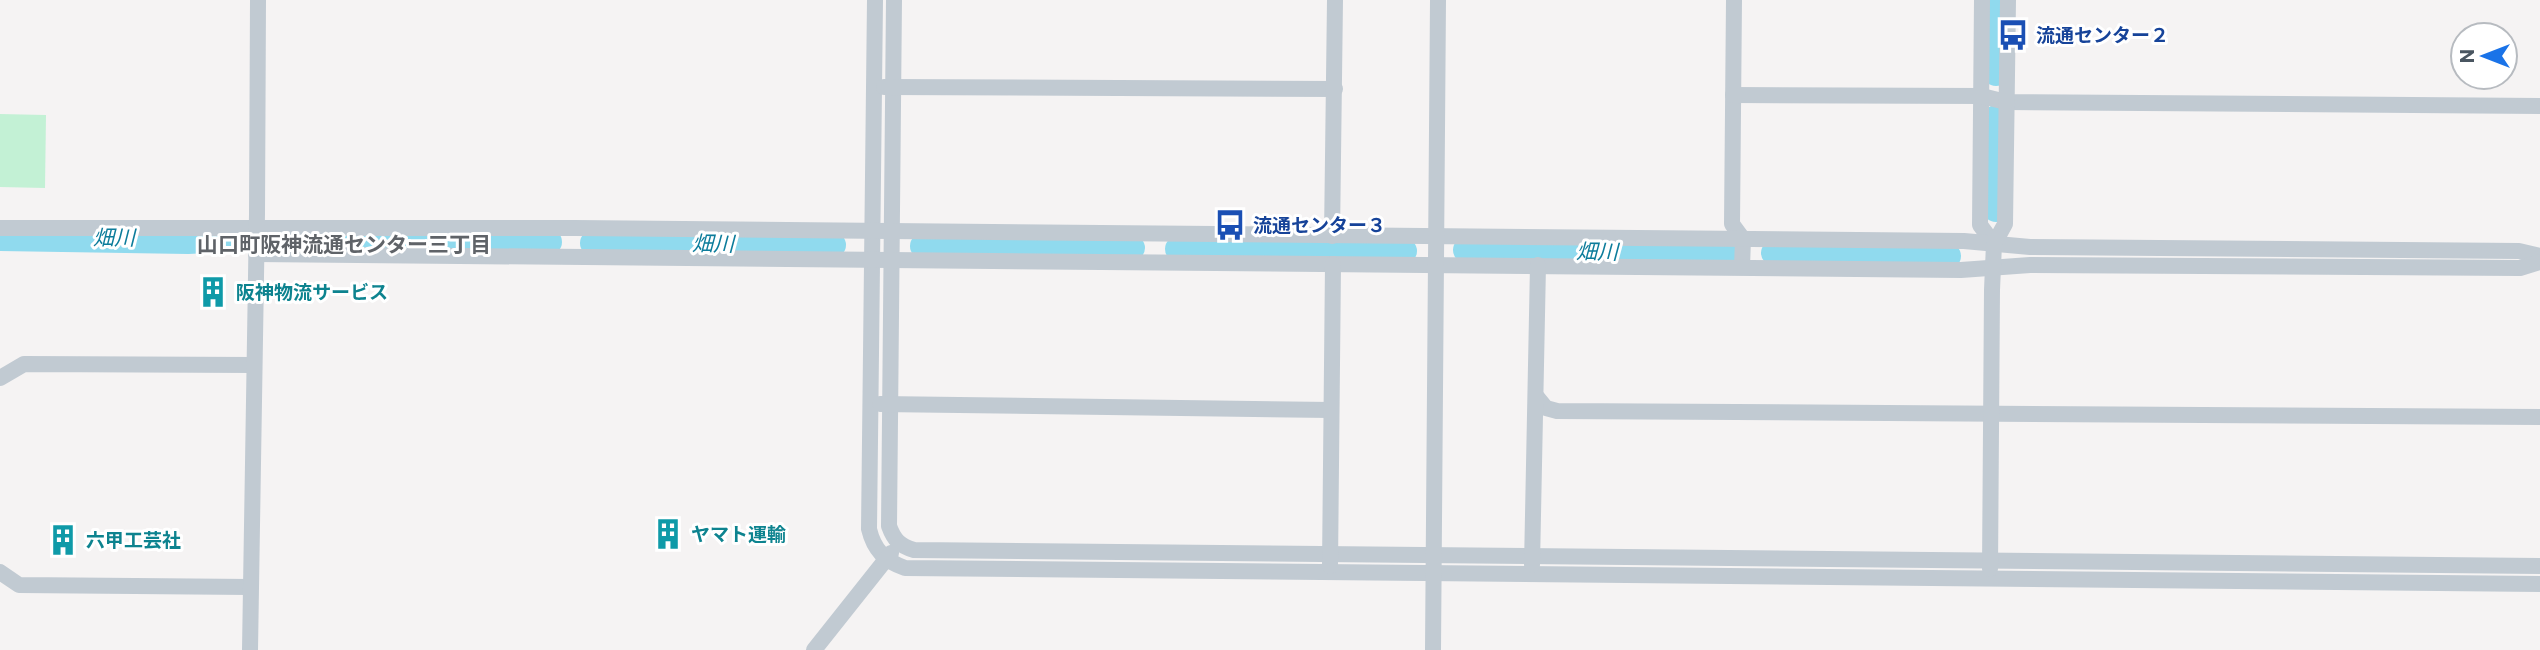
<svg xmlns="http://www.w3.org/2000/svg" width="2540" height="650" font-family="Commissioner,'Noto Sans JP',sans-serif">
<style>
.green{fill:#c3f1d5}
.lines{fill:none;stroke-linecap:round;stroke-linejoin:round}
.river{stroke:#90daee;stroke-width:26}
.minor{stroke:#c1cad2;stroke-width:16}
.labels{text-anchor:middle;stroke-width:6;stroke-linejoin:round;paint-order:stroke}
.transit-label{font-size:19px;font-weight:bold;fill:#164399;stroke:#fff;text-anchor:start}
.culture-label{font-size:19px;font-weight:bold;fill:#0d838f;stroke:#fff;text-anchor:start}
.water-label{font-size:21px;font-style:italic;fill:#0c7c9b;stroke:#fff}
.neighbourhood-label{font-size:21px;font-weight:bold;fill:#5f6368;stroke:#fff}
</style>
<rect width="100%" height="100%" fill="#f5f3f3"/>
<path class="green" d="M0,114L46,115L45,188L0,187Z"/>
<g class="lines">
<g class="river">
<path d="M1996,0V73"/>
<path d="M1996,209V118"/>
<path d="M0,238L188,241L228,239"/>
<path d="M289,241L549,242"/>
<path d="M593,243L833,245"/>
<path d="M923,246L1132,248"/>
<path d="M1178,249L1404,251"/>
<path d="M1466,250L1729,253"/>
<path d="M1774,253L1948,256"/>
</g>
<g class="minor">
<path d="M875,0L869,529C874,550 885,561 905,568L2540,584"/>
<path d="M894,0L889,526C894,540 900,546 914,550L2540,566"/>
<path d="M1734,0L1732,224L1743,239L1742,267"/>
<path d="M1982,0L1980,225L1994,244"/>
<path d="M884,87L1335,89"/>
<path d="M1733,95L1982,96L2006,102L2540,106"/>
<path d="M0,228H575L1964,241L2030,247L2519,251L2540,256"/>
<path d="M1332,236L1335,0"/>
<path d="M256,254L1961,270L2030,265L2520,268L2540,262"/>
<path d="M0,378L24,364L254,365"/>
<path d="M1537,397L1546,408L1557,411L2540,417"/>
<path d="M880,404L1331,410"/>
<path d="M1532,565L1538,265"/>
<path d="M1330,566L1333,264"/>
<path d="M1990,569L1992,290L1994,244L2005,224L2008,0"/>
<path d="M0,572L19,585L250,587"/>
<path d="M250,650L257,214L258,0"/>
<path d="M814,650L891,553"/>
<path d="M1433,650L1438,0"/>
</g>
</g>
<defs>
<symbol id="bus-bare" viewBox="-9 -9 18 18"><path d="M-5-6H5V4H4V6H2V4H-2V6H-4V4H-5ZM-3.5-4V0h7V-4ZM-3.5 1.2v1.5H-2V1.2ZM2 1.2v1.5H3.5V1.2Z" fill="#1a4fb4" stroke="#fff" stroke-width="2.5" paint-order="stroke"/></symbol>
<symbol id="building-bare" viewBox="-9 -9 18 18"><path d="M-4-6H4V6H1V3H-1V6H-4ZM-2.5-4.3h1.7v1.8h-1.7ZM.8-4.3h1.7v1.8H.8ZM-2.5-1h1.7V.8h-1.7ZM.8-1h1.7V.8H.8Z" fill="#0f9aa8" stroke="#fff" stroke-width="2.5" paint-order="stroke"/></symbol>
</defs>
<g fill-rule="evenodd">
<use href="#bus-bare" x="1991" y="13" width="44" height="44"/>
<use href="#bus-bare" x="1208" y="203" width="44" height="44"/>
<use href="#building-bare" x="191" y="270" width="44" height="44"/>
<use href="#building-bare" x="646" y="512" width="44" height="44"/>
<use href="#building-bare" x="41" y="518" width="44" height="44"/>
</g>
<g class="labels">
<g class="transit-label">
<text x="2036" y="42">流通センター２</text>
<text x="1253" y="232">流通センター３</text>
</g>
<g class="culture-label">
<text x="236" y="299">阪神物流サービス</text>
<text x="691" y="541">ヤマト運輸</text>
<text x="86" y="547">六甲工芸社</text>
</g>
<g class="water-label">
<text x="114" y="245">畑川</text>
<text transform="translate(713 244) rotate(1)" y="7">畑川</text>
<text transform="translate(1597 252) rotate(1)" y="7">畑川</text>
</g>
<g class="neighbourhood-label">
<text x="344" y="252">山口町阪神流通センター三丁目</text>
</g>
</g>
<g transform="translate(2484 56) rotate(270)"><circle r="33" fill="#ffffff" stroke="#b7bbc0" stroke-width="2"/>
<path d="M0-5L12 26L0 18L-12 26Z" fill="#1a73e8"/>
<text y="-10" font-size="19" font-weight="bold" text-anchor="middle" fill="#4a5661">N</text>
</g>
</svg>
